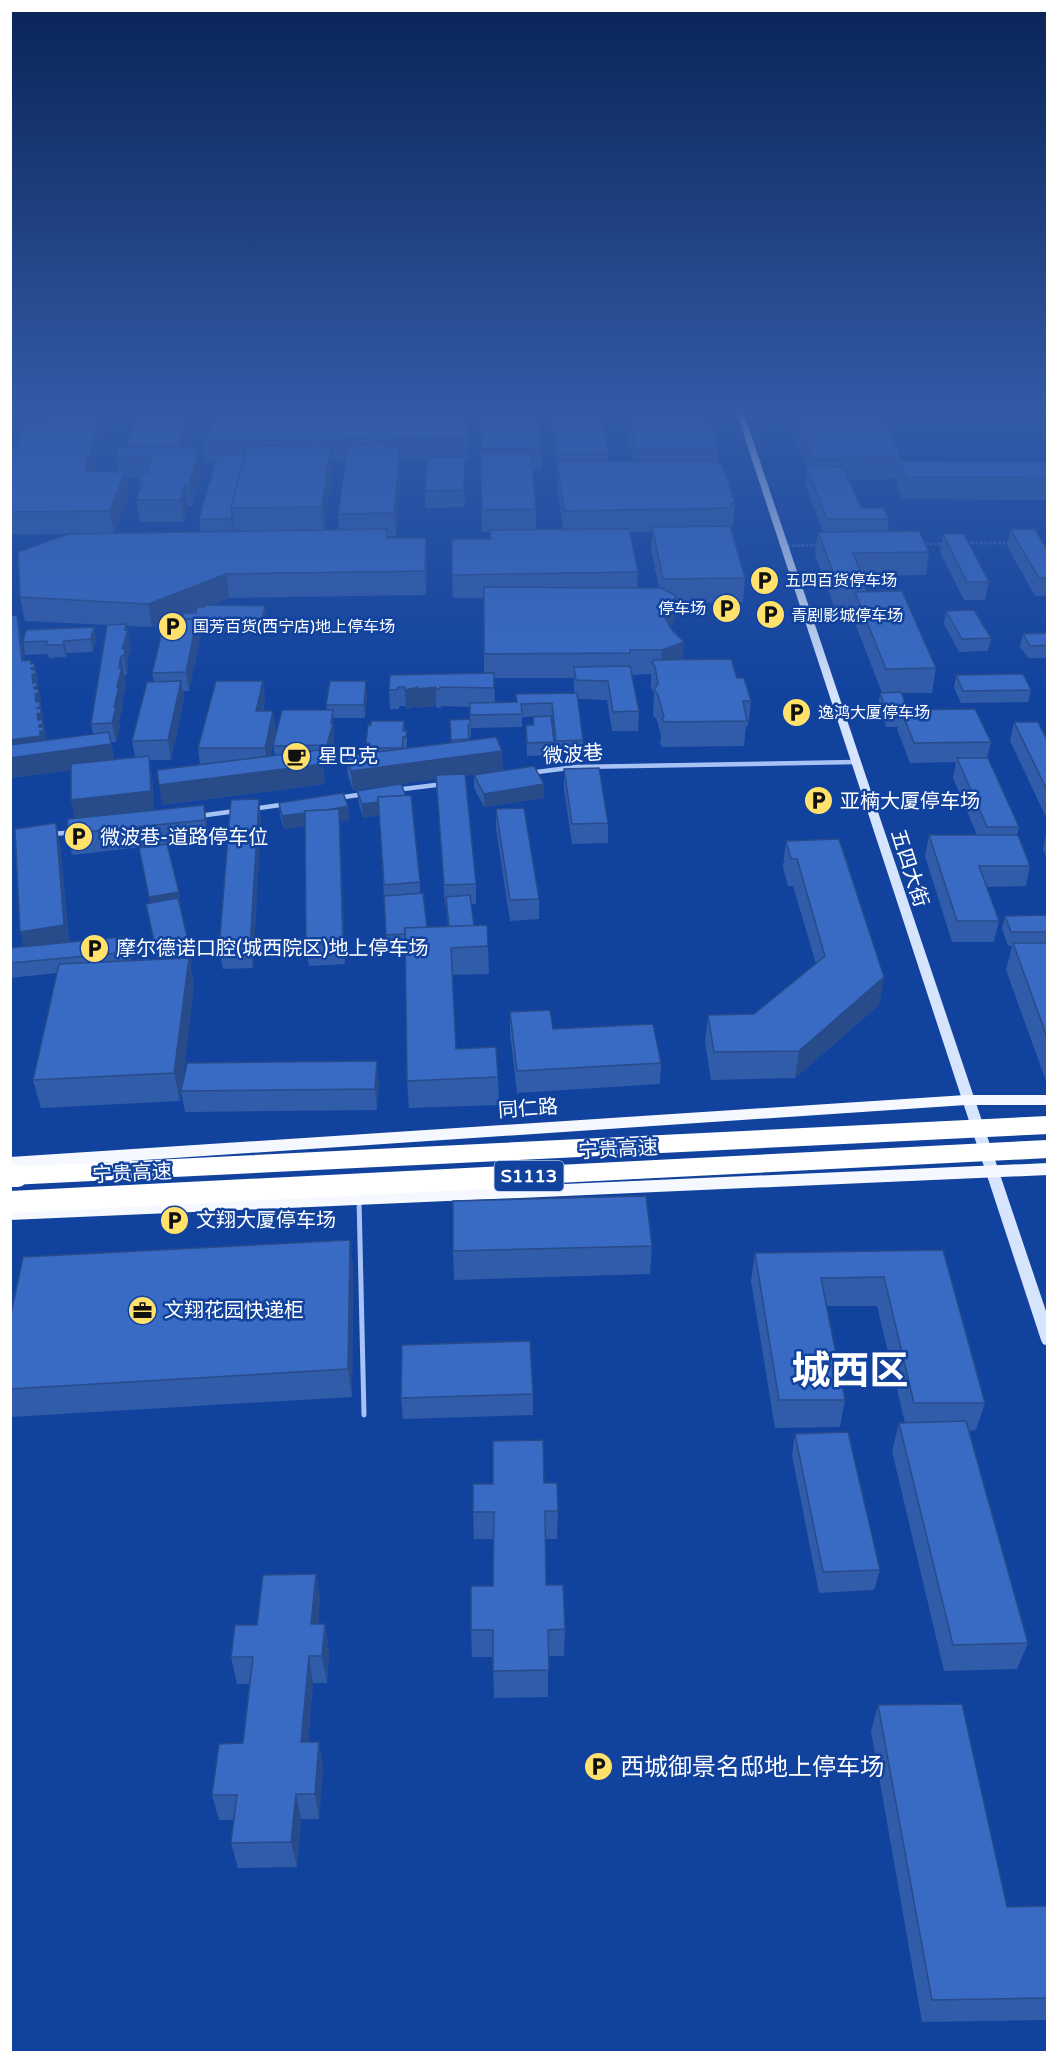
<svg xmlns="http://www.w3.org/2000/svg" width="1058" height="2063" font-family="'Varela Round','Noto Sans SC',sans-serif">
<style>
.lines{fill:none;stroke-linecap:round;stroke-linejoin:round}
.pedestrian-tunnel{stroke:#355ead;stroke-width:3;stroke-dasharray:3 1.5;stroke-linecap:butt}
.service{stroke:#a7c3f5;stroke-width:5}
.minor{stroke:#a7c3f5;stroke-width:4.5}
.secondary{fill:#d7e4fe;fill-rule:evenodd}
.primary{fill:#f5f8ff;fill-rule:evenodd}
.motorway-bridge-far1{stroke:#fff;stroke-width:18}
.motorway-bridge{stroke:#fff;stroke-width:22}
.wall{fill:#315ca9;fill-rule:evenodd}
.shaded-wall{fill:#284b8a}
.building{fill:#396bc5;stroke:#284b8a;stroke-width:1.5}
.labels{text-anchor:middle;stroke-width:5;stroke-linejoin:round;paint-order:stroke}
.far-poi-label{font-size:16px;fill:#fff;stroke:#11429e;text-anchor:start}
.shield{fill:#11429e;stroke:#b8c6e2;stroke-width:1.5}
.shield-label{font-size:18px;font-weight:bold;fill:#fff}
.street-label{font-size:20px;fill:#fff;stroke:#11429e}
.poi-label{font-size:20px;fill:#fff;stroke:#11429e;text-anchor:start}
.near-poi-label{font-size:24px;fill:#fff;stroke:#11429e;text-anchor:start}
.near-town-label{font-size:39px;font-weight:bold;fill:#fff;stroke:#11429e}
</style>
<rect width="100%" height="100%" fill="#11429e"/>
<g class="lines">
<g class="pedestrian-tunnel">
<path d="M962,543H1013"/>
<path d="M920,544H947"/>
<path d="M783,546L821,545"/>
</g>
<path class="service" d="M359,1199L364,1415"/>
<g class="minor">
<path d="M529,773L576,767L855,762"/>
<path d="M395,790L444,784"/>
<path d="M338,798L364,794"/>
<path d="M252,809L287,804"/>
<path d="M199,816L236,811"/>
<path d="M53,834L75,832"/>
</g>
<path class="secondary" d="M735,408H742L1048,1317V1346L1043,1344L1041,1340Z"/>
<g class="primary">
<path d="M966,1095H1048V1105H966L10,1169V1157Z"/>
<path d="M1048,1163V1175L10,1220V1208Z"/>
</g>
<g class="motorway-bridge-far1">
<path d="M10,1176L1048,1125"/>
<path d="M496,1177L1048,1149"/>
</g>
<g class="motorway-bridge">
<path d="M10,1176H17"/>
<path d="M10,1202L526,1176"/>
</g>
</g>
<g class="wall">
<path d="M103,408L100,419L103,438L95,471L118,472L115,456L127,447V445L141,408H200L199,412H197L198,418L189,446L200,468L201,476L192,506H188L184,522H140L136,500L139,491L138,483L140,477L126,478L129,494L114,533L201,532L199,519L215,463H205L202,441L207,437L216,408H332L308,409L311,415L467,408L468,460H465V507L425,508V491L426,460H401V469L396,536H387V538H426L427,561L426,595L229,598L210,605L265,606L266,618L264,630L199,633L200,638L189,691H183L184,700L171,760H149L152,775L154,810L204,805L207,825L208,840L167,845L179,892L181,905L180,906L192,963H190L194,985L180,1101L41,1108L33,1080L57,973L10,978V948L24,947L60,843L69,942L132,950V960L157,959L146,904L150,903L139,848L151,846L72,855L67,834L75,818L71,800V770L10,778V616L21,633L24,661L31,664L34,663L38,682L46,740L93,734L91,724L109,625L25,621L20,597L66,534L10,535V456L44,419L42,411ZM333,461H346L338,514L339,530H324L333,466ZM183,615L182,619L172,620ZM164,623L152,673L154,682L132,741L135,757L114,759L111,742H116L120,727L119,721L123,706L122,700L126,686L124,678L125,675H127L128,667L127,662L131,648L126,626L152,627Z"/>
<path d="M480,408L541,449V470H532L536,509V530L563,529L557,483V461L549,408H600L609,452L608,461H633L623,417V408H705L718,449L717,461L735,503L733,526H730V528L745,578L743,602L676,603L675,620L670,626L683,660L737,678L751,701L748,726H746L744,746L663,747L660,744L661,736L657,720L653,715L654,694L653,691L651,688V674L632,675L639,711L638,731H612L607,700L578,699L583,740V753L556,754L552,716L522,717V727L470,728V707L441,706V708H437L436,706L418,708V706L406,709V706H399V709H390L389,690L390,675L484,674V598H453L452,575L491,539V532H482L480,453H481ZM630,532H652L651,550L659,588H637L638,572ZM494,678H574V693L516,694V702L495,703Z"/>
<path d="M783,408H877L901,456V461L1047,462V500L902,499L896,483L897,478H886V480H849L861,508L889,519L887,531L929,552L926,575L862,576L866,585L865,592L936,668L932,693H902L908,710L991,742L987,758L1019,827L1017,835L1030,866L1026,886L986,887L999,921L994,942H952L925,856L929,835H977L953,778L956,762L910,763L897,729L898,727H886L878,706L880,693H882L852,615L853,609H835L815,555L818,532H823L805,484L807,469Z"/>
<path d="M1010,529L1047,550V596H1035L1007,546Z"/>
<path d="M943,534L989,582L985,600H964L940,552Z"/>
<path d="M946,611L991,638L988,651L959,652L944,624Z"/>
<path d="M94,627L96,640L93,652L67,653L66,657L49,658L48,654L25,655L23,642Z"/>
<path d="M1047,633V658H1028L1020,647L1023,634Z"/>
<path d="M956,675L1031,690L1028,702L961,703L954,688Z"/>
<path d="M263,681L265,700L263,711H273L276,730L270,756L275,755L273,746L327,710L326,705L367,694L365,718H333L334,743L329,765H323L325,784L162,805L200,765L198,748Z"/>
<path d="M533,717L554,742V755L527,756L526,725H533Z"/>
<path d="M470,719L471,738H469V741L502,751L503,770L544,784V798L484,807L474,788V775L498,771L466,775L476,884V904H471L474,926L488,946L489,974L452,975L456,1049L498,1077L499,1105L409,1108L407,1081L405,948L387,949L379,815L363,818L359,804L357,791L401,784L420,882V893L427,928L448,927L446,905H445L436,779L353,790L348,776L346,756L367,754L366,743L404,721L405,731H407V748L451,743L450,720Z"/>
<path d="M1014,722L1047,740V819L1010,741Z"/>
<path d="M564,769L608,823V843L572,844L564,789Z"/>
<path d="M279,803L348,806L349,820L340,821L345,964L309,966L306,945L305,826L284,829L280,816Z"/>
<path d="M496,809L539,899V919L510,921L496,829Z"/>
<path d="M261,819L253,968L223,969L219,949Z"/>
<path d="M1047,829V859L1043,849Z"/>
<path d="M786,841L884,977L879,1005L795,1078L711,1080L705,1042L708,1015L754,1014L816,964L793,886H788L783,867Z"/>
<path d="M1047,915V1081H1046L1006,970L1012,946H1008L1002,929L1005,916Z"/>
<path d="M510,1012L553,1029L661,1063L660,1084L517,1093L510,1033Z"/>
<path d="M379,1082L377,1110L185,1112L181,1091Z"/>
<path d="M350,1240L353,1268L352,1397L10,1417V1319Z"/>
<path d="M652,1246L650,1274L454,1280L453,1251Z"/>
<path d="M943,1250L985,1403L976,1430L968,1431L1028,1643L1017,1669L944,1671L892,1451L899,1423H905L877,1306H827L845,1400L840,1427L775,1428L751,1281L755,1253Z"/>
<path d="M533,1394V1415L403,1419L401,1398Z"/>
<path d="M795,1434L880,1570L874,1590L819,1593L792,1455Z"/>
<path d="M544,1483L558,1511L557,1539H545L546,1585L565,1629L564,1656H548V1697L494,1698L493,1657H472L471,1630L493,1586L494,1539H474L473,1512Z"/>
<path d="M316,1574L320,1601L318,1624H325L329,1651L327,1683H313L308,1742H319L323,1768L319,1819H301L297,1867L238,1868L231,1843L234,1820H219L212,1795L243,1743L250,1684H237L231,1657L257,1625Z"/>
<path d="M878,1705L1007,1907L1047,1906V2020L922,2022L871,1731Z"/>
</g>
<g class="shaded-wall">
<path d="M87,408H103L100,419L103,438L89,493L85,471V431L81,410Z"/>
<path d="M191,408H196L198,418L183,465L180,444Z"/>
<path d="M331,445L333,466L324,530L322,507Z"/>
<path d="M197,446L201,476L192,506L189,484L194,455Z"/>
<path d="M400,448L401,469L396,536L394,513Z"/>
<path d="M465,457V507L464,490Z"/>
<path d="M125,472L129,494L114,533L110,511Z"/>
<path d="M185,484L188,506L184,522L180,500Z"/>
<path d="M232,514L234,531L233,536L231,519Z"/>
<path d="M426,538L427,561L426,595L425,571Z"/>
<path d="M226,574L229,598L152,627L148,604Z"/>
<path d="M677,596L675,620L666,630L665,618L667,606Z"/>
<path d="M265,606L266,618L264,630L262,618Z"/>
<path d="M17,615L21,633L27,680L22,661Z"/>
<path d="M197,619L200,638L189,691L186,672Z"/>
<path d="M126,624L131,648L127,662L128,667L127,675L122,649Z"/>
<path d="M94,627L96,640L93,652L91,639Z"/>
<path d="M64,641L67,653L66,657L63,645Z"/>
<path d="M684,642L682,666L660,674L662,650Z"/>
<path d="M121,656L126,686L122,700L123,706L119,721L120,727L116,742L112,723Z"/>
<path d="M34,663L38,682L48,750L109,732L115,764L10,778V740L37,714L31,668Z"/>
<path d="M181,681L184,700L171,760L168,740Z"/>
<path d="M263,681L265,700L258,730L256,711Z"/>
<path d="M366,681L367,694L365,718L364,705Z"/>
<path d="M418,687H436V706L418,708V706L406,709L405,690Z"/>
<path d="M333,710L334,743L329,765L327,745Z"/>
<path d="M273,711L276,730L268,767L265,748Z"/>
<path d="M502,751L503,771L353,790L351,771Z"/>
<path d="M149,756L152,775L154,811L75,820L71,800Z"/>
<path d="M323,764L325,784L162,805L159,785Z"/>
<path d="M544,784V798L484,807V794Z"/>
<path d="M406,798L407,811L363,818L362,804Z"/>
<path d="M259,799L261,819L253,968L250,947Z"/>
<path d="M204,805L207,825L208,840L205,820Z"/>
<path d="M348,806L349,820L340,821L345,964L343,943L339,821L284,829L282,816Z"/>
<path d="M56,823L60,843L69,946L25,952L20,932Z"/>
<path d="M179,892L181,905L152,910L149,897Z"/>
<path d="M130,936L132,950V966L129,952Z"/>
<path d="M190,949L192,963H190L194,985L180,1101L174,1073L157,955Z"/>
<path d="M884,977L879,1005L795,1078L799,1051Z"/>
<path d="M377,1061L379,1082L377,1110L375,1089Z"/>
<path d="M350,1240L353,1268L352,1397L348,1369Z"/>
<path d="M316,1574L320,1601L316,1651L311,1624Z"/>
<path d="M325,1624L329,1651L327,1683L322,1656Z"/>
<path d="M309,1656L313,1683L306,1768L301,1742Z"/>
<path d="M319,1742L323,1768L319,1819L315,1794Z"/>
<path d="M296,1794L301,1819L297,1867L291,1842Z"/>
</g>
<g class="building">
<path d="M43,408H87L81,410L42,411Z"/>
<path d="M141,408H191L180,444L127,445Z"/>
<path d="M216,408H308L311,415H324L325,412L331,410L395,408H467V438L202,441L203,437H207Z"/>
<path d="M480,408H537L541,449H481Z"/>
<path d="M552,408H600L609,452L559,453Z"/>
<path d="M626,408H705L718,449L636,450Z"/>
<path d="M794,408H877L901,456H888L889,458L814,459Z"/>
<path d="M99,417L85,471L125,472L110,511L10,512V456L29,420Z"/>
<path d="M391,444V448H400L394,513L338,514L348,445Z"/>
<path d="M331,445L322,507L231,508L247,446Z"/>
<path d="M197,446L194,455H198L189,484H185L180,500H136L143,482L138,483L142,473H146L152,456H115L119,447Z"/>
<path d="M480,453H531L536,509L482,510Z"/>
<path d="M217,455H245L231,508L232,514L231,519H199Z"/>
<path d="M427,457H465L464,490L425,491Z"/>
<path d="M557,461H717L718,464H722L735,503H731L732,508L564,511Z"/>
<path d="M899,461L1047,462V478L906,477Z"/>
<path d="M843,467L861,508H884L889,519H827L807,468Z"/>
<path d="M730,526L745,578L663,579L652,527Z"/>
<path d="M387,529L386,538H426L425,571L226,574L148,604L20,597L18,552L68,534Z"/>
<path d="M629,529L638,572L452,575V539H491L490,530Z"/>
<path d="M1010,529H1035L1047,550V578H1039Z"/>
<path d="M919,531L929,552L853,553L866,585H838L818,532Z"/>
<path d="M943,534H964L989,582H967Z"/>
<path d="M484,587L661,588L677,596L667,606L665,618L672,630L684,642L662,650H630V653L484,654Z"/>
<path d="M902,591L936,668L886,669L855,592Z"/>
<path d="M205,605L265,606L262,618L197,620V619H182L184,613H196L197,607H204Z"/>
<path d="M974,610L991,638L962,639L946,611Z"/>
<path d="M17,615L22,661L30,660L31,664L34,663L35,667L31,668L32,670H35L36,674H32L33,683L37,682V686L34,687V689H38L39,693L35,694L36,702L40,701V707L37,708L41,709V713L37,714L38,720L42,719L43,724L39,725V727H43L44,731H40V736L10,740V616Z"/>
<path d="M197,619L186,672L152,673L165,620Z"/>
<path d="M126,624L125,630H128L122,649H125L124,656H121L119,668L122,667L117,687H119L114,707H116L112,723L91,724L107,625Z"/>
<path d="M94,627L91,639L64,641L63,645H46L47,641L23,642L26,630Z"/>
<path d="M1047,633V645L1030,646L1023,634Z"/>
<path d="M731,659L737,678H744L751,701H743L747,721L665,722L662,719L664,716L658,695L654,690L658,684L655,666L652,663L654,660Z"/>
<path d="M630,666L639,711L613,712L608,681L576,680L574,667Z"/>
<path d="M494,673V688L440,687V689H436V687L417,689L418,687L405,690V687H398L397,690H389L390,675Z"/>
<path d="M1023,674L1031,690L963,691L956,675Z"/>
<path d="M181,681L168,740L132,741L147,682Z"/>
<path d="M216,681H263L256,711H273L265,748H198Z"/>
<path d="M330,681H366L364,705H326Z"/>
<path d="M901,692L908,710H901L900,714H888L880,693Z"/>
<path d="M577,693L583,740L556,741L552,703L521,704L522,714L470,715V703L517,702L516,694Z"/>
<path d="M975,709L991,742L914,743L901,710Z"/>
<path d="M282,710H333L331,723H333L327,745L273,746Z"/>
<path d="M551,716L554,742L527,743L526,725H534L533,717Z"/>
<path d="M470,719V725H468L469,739L451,740L450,720Z"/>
<path d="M371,721H404L403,731H407L406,737H403L402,748H368L369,743H366L368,725H371Z"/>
<path d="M1014,722H1038L1047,740V790Z"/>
<path d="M109,732L111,744L10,758V745Z"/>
<path d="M496,737L502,751L351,771L346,756Z"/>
<path d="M319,750L323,764L159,785L157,770Z"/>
<path d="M149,756L151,791L71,800V764Z"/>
<path d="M957,758H988L1019,827H987Z"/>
<path d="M534,766L544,784L484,794L474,775Z"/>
<path d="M599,768L608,823L572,824L564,769Z"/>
<path d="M465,774L476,884L444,885L436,775Z"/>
<path d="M401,784L406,796L378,797V802L362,804L357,791Z"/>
<path d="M343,793L348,806L327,810L305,811V813L282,816L279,803Z"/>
<path d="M411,795L420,882L384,885L378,797Z"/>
<path d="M259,799L250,947L219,949L231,800Z"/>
<path d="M204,805L205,820L67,834L68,819Z"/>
<path d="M524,808L539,899L510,900L496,809Z"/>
<path d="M339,809L343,943L306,945L305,811Z"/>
<path d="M56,823L64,925L20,932L15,829Z"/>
<path d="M929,835H1018L1030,866H979L999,921H957Z"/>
<path d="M839,839L884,977L799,1051L714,1052L708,1015L754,1014L825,956L797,859H791L786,841Z"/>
<path d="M167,844L179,892L149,897L139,848Z"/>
<path d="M423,893L427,928H405V934L386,935L384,896Z"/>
<path d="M470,895L474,926L449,927L446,897Z"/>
<path d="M178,898L190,949L157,955L146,904Z"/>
<path d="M1047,915V932H1011L1005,916Z"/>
<path d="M487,925L488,946L451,948L456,1049L496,1047L498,1077L407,1081L405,928Z"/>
<path d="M130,936L129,952L10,963V948Z"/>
<path d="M1013,943H1047V1037Z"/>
<path d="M189,958L174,1073L33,1080L59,964Z"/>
<path d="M550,1010L553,1029L653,1024L661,1063L517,1071L510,1012Z"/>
<path d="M377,1061L375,1089L181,1091L187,1063Z"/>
<path d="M646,1196L652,1246L453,1251V1201Z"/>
<path d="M350,1240L348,1369L10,1389V1319L23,1257Z"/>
<path d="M943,1250L985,1403H914L884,1277L821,1278L845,1400H779L755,1253Z"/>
<path d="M530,1341L533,1394L401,1398L402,1345Z"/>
<path d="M966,1421L1028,1643L953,1645L899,1423Z"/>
<path d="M848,1432L880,1570L823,1572L795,1434Z"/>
<path d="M543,1440L544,1483H557L558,1511H545L546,1585H563L565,1629L548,1630L549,1670L493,1671V1630H471V1586H493L494,1512H473V1484H493V1441Z"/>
<path d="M316,1574L311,1624H325L322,1656H309L301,1742H319L315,1794H296L291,1842L231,1843L237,1795H212L219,1744L243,1743L253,1657H231L235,1625H257L263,1575Z"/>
<path d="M962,1704L1007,1907L1047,1906V1998L932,2000L878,1705Z"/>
</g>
<linearGradient id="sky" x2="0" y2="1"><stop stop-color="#092457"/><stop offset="0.59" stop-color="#325aa6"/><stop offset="1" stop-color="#325aa6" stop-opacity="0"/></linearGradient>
<rect width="1058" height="697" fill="url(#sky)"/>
<defs>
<symbol id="parking-disc" viewBox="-11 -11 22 22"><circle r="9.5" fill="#ffe16b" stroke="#11429e"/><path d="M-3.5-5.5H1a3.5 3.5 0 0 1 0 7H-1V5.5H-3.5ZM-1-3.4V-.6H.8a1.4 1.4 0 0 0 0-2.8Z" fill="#111"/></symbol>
<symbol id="cafe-disc" viewBox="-11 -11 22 22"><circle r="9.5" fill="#ffe16b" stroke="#11429e"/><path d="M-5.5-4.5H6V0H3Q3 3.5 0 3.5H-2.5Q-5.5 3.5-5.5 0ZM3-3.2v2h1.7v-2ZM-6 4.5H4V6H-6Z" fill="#111"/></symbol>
<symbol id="office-disc" viewBox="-11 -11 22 22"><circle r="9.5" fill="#ffe16b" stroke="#11429e"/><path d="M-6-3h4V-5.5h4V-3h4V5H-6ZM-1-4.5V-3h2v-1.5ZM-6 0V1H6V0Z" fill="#111"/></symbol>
</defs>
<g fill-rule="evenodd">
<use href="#parking-disc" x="748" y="564" width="33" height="33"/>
<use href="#parking-disc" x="710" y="592" width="33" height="33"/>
<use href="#parking-disc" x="754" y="598" width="33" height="33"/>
<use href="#parking-disc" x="156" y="610" width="33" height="33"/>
<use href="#parking-disc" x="780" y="696" width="33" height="33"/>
<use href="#cafe-disc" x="280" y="740" width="33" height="33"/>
<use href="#parking-disc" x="802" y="784" width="33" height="33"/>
<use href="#parking-disc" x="62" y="820" width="33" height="33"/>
<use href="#parking-disc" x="78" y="932" width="33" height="33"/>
<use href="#parking-disc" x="158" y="1204" width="33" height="33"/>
<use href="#office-disc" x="126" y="1294" width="33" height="33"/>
<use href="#parking-disc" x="582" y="1750" width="33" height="33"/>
</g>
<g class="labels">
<g class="far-poi-label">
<text x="785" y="586">五四百货停车场</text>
<text x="706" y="614" text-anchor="end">停车场</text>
<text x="791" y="621">青剧影城停车场</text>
<text x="193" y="632">国芳百货(西宁店)地上停车场</text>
<text x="818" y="718">逸鸿大厦停车场</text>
</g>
<rect class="shield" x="494.5" y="1161" width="69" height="30" rx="4.5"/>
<g class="shield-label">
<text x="529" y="1182">S1113</text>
</g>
<g class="street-label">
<text transform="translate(573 754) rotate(-4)" y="7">微波巷</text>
<text transform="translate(910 868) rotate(72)" y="7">五四大街</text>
<text transform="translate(528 1108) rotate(-4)" y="7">同仁路</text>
<text transform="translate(618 1149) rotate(-3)" y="7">宁贵高速</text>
<text transform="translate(132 1173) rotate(-3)" y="7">宁贵高速</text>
</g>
<g class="poi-label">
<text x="318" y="763">星巴克</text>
<text x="840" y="808">亚楠大厦停车场</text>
<text x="100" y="844">微波巷-道路停车位</text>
<text x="116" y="955">摩尔德诺口腔(城西院区)地上停车场</text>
<text x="196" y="1227">文翔大厦停车场</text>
<text x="164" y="1317">文翔花园快递柜</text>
</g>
<g class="near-poi-label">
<text x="620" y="1775">西城御景名邸地上停车场</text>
</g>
<g class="near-town-label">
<text x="850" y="1384">城西区</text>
</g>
</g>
<rect width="1058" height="2063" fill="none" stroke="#ffffff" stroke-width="24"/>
</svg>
